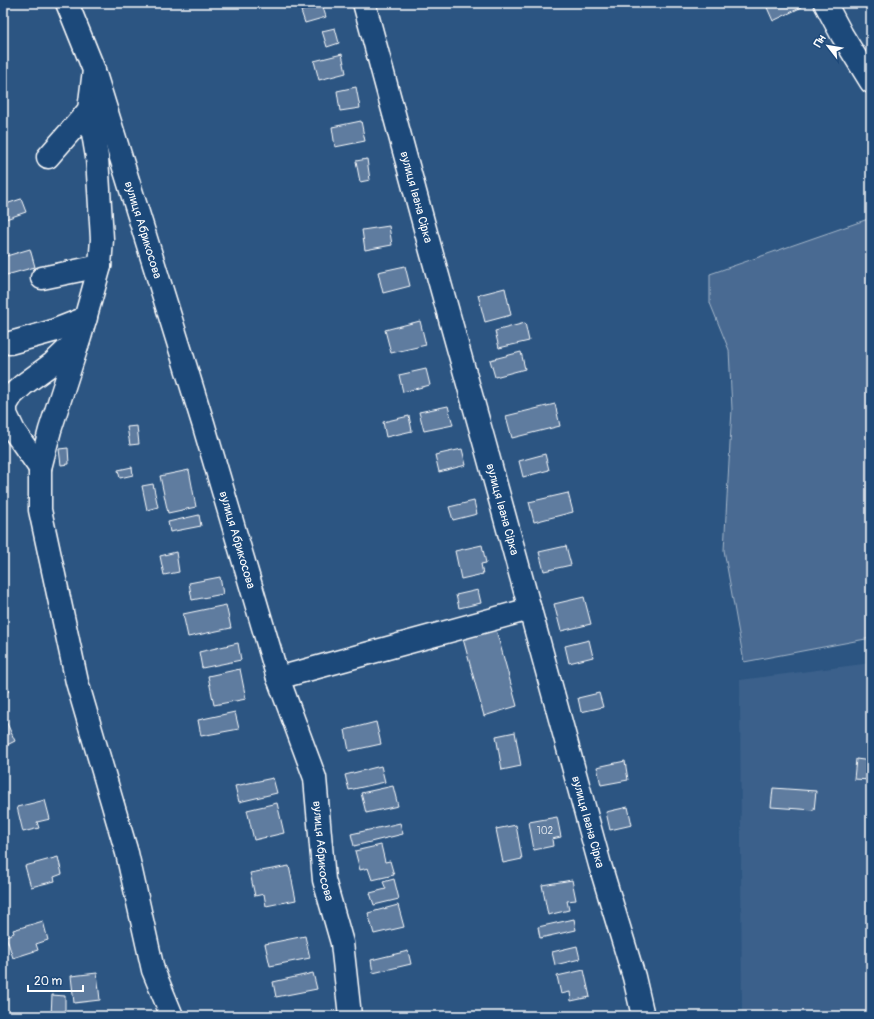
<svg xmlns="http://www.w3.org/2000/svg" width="874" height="1019" font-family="Pangolin,sans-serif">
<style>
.built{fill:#3b618b}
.green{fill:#486b92;stroke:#a4b5c8}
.building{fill:#5e7c9f;stroke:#fff}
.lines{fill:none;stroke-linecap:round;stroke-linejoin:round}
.minor-casing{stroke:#fff;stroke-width:25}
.minor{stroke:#1f4a7a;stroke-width:22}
.labels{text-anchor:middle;stroke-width:3;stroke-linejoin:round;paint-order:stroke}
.number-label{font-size:10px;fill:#d7dee7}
.street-label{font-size:12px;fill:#fff;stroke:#1f4a7a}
</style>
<rect width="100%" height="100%" fill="#2c5582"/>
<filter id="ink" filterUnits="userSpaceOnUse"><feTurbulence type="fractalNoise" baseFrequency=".025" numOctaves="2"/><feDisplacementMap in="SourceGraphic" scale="8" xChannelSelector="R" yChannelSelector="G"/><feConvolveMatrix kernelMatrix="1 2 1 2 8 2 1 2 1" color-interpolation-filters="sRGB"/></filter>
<g filter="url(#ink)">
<path class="built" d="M871,663V1016H742L740,680Z"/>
<path class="green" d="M871,218V638L744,662L724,550L732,409L729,350L710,303V274Z"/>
<g class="building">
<path d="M765,3H800L802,7L773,21Z"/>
<path d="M322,4L326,17L305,23L301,11Z"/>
<path d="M335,28L339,43L327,47L322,31Z"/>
<path d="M342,54L346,73L319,80L314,61Z"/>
<path d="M356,87L360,108L340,111L337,91Z"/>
<path d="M361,121L365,141L335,147L332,127Z"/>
<path d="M367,159L370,180L360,182L356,161Z"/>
<path d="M21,199L26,212L3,220V205Z"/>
<path d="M389,226L392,245L365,250L362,230Z"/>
<path d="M30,249L35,267L3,276V257Z"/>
<path d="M405,266L410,286L383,293L378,272Z"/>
<path d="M505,288L511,315L485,322L478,295Z"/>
<path d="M420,321L426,345L391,353L385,330Z"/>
<path d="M525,323L529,341L499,348L495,331Z"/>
<path d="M521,352L525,369L495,377L490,360Z"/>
<path d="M426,369L430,385L403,392L399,375Z"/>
<path d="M555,404L560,426L512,438L506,416Z"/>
<path d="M448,406L453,425L424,431L419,412Z"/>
<path d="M409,416L412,431L386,437L383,422Z"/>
<path d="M137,426L139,444L130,445L127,427Z"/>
<path d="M68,448L69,464L61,465L59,449Z"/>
<path d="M462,449L466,465L439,472L435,455Z"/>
<path d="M545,454L549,470L523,477L519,461Z"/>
<path d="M132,467L133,475L120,478L118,470Z"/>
<path d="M189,470L196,507L168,513L160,476Z"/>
<path d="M153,484L158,507L147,510L142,486Z"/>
<path d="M568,493L573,512L534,522L529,502Z"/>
<path d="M474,501L477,514L453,520L449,507Z"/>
<path d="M199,515L201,526L170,532L168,522Z"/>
<path d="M482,545L486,563L481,564L483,574L461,579L455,551Z"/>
<path d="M566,546L571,565L544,571L539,552Z"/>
<path d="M176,552L179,572L164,575L160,556Z"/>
<path d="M220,577L223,594L192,600L189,583Z"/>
<path d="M478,590L481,603L459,608L456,595Z"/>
<path d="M584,597L591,624L561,631L554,604Z"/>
<path d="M226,605L231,628L188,637L183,614Z"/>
<path d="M495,626L517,706L484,716L462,635Z"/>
<path d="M589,640L593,657L569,663L565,646Z"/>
<path d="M238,643L241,660L202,668L199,652Z"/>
<path d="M240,669L246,699L214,705L208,676Z"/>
<path d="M3,675L9,691L3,694Z"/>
<path d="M599,693L603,707L581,712L578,698Z"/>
<path d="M235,712L239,729L201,736L198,720Z"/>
<path d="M5,719L15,741L3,747V720Z"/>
<path d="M376,722L381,744L349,751L345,730Z"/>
<path d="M515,732L521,766L502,770L496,736Z"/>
<path d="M856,759L871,761V780L854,779Z"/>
<path d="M625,761L628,780L601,785L597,767Z"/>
<path d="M381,766L385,782L349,790L345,775Z"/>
<path d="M273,778L277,793L239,802L235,786Z"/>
<path d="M393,786L398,806L366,813L361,793Z"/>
<path d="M773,788L816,791L814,810L771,807Z"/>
<path d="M45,800L50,819L37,822L39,828L23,832L17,807Z"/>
<path d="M277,803L284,833L254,840L247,810Z"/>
<path d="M628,807L632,825L610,830L606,812Z"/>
<path d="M557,817L561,837L552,839L553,846L534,850L529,822Z"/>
<path d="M400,823L403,834L354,846L351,834Z"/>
<path d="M516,825L522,859L503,863L496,829Z"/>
<path d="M381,845L385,862L390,861L394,875L372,880L368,868L360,870L355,851Z"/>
<path d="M58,857L62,874L54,877L55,881L31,887L25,866Z"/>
<path d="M289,866L296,900L266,906L264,894L255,896L250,873Z"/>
<path d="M394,879L399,899L374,905L370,893L386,889L383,882Z"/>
<path d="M572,880L576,900L567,901L569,910L548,915L542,885Z"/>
<path d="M398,905L404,927L374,934L368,913Z"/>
<path d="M574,919L576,930L540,938L538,927Z"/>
<path d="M43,921L48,940L36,944L38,950L13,958L6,936L14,933L13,930Z"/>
<path d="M305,936L310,958L270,966L265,944Z"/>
<path d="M577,946L580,959L555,965L552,952Z"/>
<path d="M408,951L411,964L373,973L371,960Z"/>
<path d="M584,970L590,997L571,1001L570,992L561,994L557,976Z"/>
<path d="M97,973L100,1000L74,1003L71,976Z"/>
<path d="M313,973L317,989L276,997L273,982Z"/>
<path d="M52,995L65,996V1016H51Z"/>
</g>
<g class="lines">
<defs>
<g id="minor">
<path d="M67,3L94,70L89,110L97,157L102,239L100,266L80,337L50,430L40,468V510L77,682L127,853L153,970L172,1016"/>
<path id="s1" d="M364,3L431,251L485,445L600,865L634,977L643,1016"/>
<path d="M825,3L842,35L871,82"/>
<path id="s2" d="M96,77L203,423L278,678L315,778L324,880L342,943L350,1016"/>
<path d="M48,157L89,110"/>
<path d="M42,278L100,266"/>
<path d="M10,343L53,331L86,318"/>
<path d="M40,468L14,431L6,414V405L12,395L23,385L53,363L78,339"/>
<path d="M278,678L530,609"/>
</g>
</defs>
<use href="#minor" class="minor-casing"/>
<use href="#minor" class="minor"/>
</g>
</g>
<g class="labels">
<g class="number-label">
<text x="545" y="834">102</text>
</g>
<g class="street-label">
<text dy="4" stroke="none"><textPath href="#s1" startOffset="201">вулиця Івана Сірка</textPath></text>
<text dy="4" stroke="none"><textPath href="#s2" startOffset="160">вулиця Абрикосова</textPath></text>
<text dy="4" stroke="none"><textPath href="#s1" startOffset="525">вулиця Івана Сірка</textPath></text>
<text dy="4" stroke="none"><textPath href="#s2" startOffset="484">вулиця Абрикосова</textPath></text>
<text dy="4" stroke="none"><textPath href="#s1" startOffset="849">вулиця Івана Сірка</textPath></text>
<text dy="4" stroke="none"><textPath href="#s2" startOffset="808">вулиця Абрикосова</textPath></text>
</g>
</g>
<rect width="874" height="1019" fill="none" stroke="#1f4a7a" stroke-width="16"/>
<rect x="8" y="8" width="858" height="1003" fill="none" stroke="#fff" stroke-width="1.5" filter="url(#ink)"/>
<g transform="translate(828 46) rotate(301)" stroke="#1f4a7a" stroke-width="3" paint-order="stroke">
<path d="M0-3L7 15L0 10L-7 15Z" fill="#ffffff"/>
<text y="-6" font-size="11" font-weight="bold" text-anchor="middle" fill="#ffffff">Пн</text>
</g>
<path d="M28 985v6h55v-6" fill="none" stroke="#ffffff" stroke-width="2"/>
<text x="34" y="985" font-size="12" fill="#ffffff" stroke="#1f4a7a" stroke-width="3" paint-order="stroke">20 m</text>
</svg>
